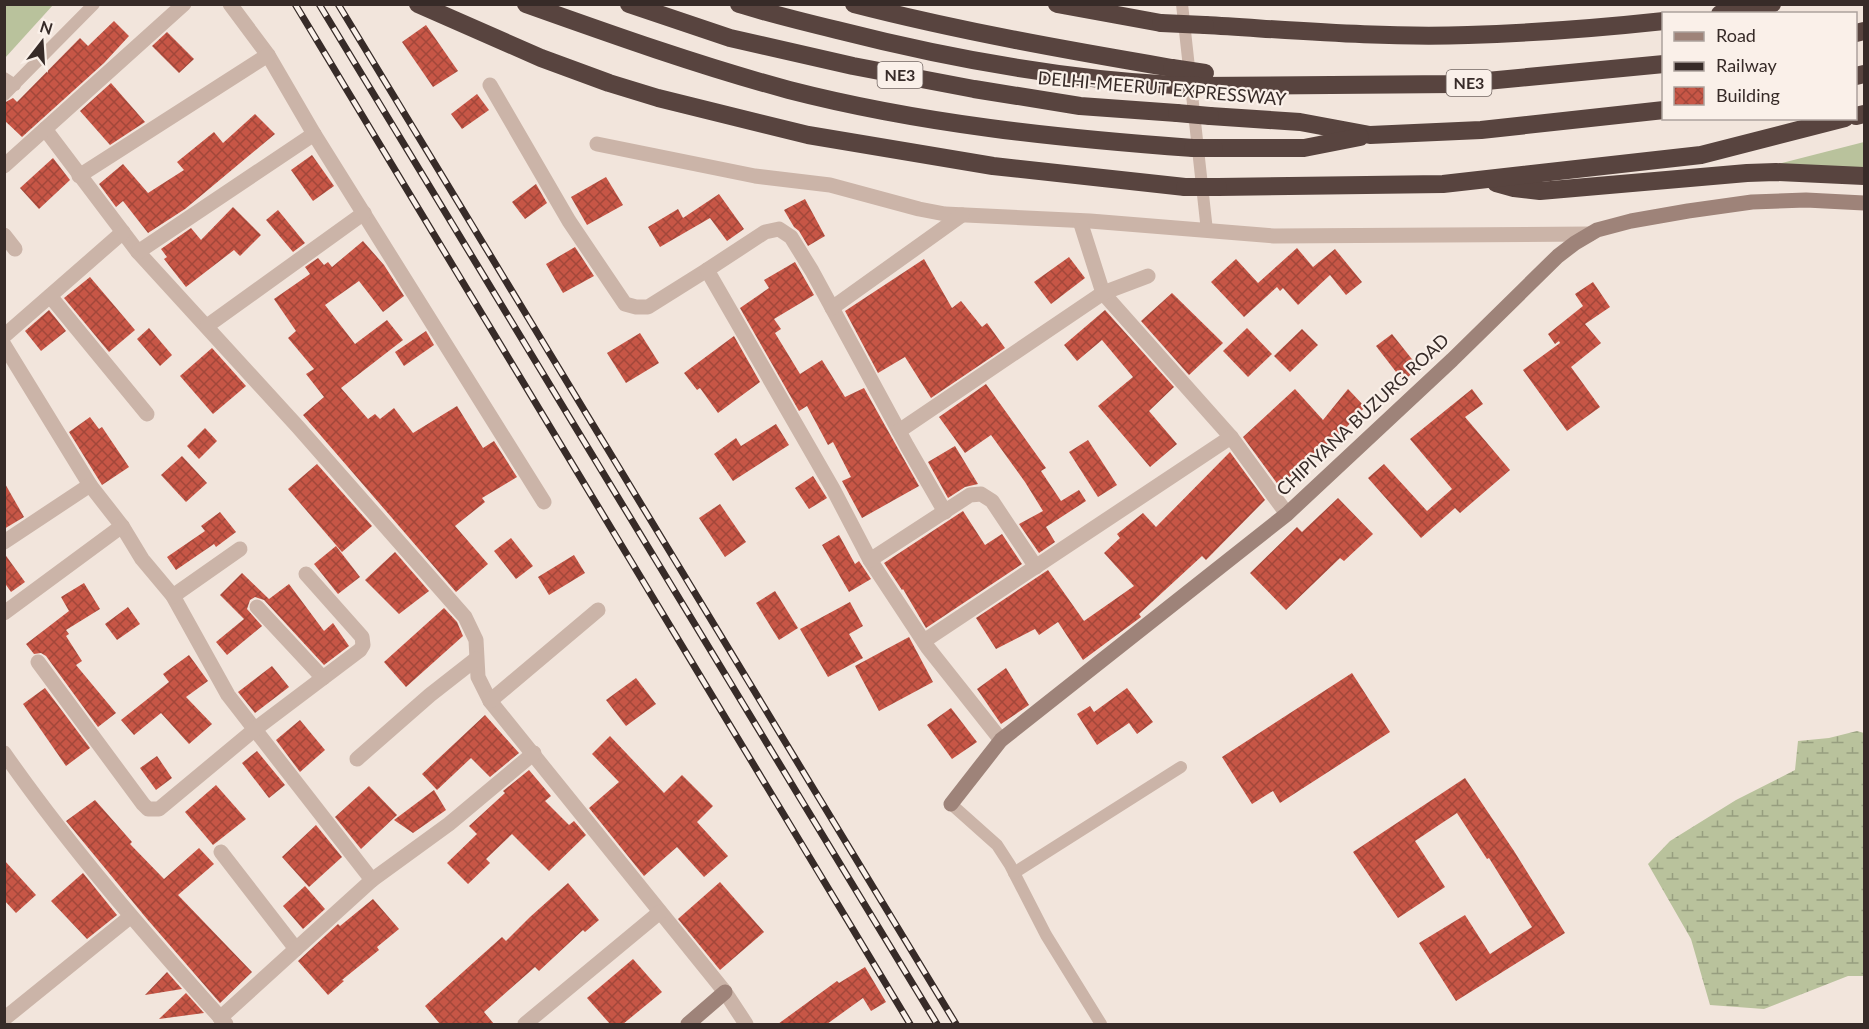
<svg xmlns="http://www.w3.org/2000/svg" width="1869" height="1029" font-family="Lato,sans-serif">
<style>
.green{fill:#b9c29c}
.wetland{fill:url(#wetland-marsh)}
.building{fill:url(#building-cross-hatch)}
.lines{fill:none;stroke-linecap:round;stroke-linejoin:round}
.lane{stroke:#cbb4a8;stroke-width:12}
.street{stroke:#cbb4a8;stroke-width:15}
.secondary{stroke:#9e8379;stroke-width:15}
.highway{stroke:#58443f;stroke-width:18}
.rail-casing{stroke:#372b28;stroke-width:7}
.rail{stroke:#faf0e9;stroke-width:4.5;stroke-dasharray:14;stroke-linecap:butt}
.highway-bridge{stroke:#58443f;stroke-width:18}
.labels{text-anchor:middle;stroke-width:4.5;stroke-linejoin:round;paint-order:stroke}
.shield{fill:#faf0e9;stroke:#726662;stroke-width:1.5}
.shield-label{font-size:16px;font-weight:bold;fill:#372b28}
.street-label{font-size:18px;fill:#372b28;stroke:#faf0e9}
</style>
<defs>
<pattern id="wetland-marsh" width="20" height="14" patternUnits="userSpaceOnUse" patternTransform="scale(1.5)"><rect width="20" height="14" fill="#b9c29c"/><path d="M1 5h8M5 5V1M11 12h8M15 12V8" fill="none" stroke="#979e7f"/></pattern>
<pattern id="building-cross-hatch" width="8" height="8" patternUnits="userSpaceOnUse" patternTransform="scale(1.5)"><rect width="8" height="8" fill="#c75646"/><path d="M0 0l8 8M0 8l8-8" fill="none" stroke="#a2473a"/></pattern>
</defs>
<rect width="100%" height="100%" fill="#f2e5dc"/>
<g class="green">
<path d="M5,4L53,5L5,58L4,5Z"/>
<path d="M1864,142V168L1778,164Z"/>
</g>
<path class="wetland" d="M1857,731L1864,733V976H1848L1764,1009L1710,1005L1691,939L1648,864L1670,841L1736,800L1795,770L1798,741L1829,738Z"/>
<g class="building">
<path d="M114,21L129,36L104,63L22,137L4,120V103L13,98L17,102L80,38L88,46Z"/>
<path d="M426,25L458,71L433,87L402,42Z"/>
<path d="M167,32L194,59L179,73L152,46Z"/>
<path d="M111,83L145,122L110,145L80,111Z"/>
<path d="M477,94L489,110L462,129L451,114Z"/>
<path d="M255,114L275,134L185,209L148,233L123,201L116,207L99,184L123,164L148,193L184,170L177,162L214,132L223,143Z"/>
<path d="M312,155L334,186L313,201L291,170Z"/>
<path d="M53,158L70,180L39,209L20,188Z"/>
<path d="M606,177L623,205L587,225L571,197Z"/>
<path d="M536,184L547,203L525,219L512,202Z"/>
<path d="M719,194L744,229L727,241L710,218L660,247L648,227L678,209L683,218Z"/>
<path d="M805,199L825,236L808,246L799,231L794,227L784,210Z"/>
<path d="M233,207L261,235L240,256L234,250L186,287L164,259L167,257L161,249L191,228L201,240Z"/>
<path d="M278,210L305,243L293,252L266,220Z"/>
<path d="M363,241L384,265L404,296L383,312L359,281L325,305L355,344L387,320L403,340L341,388L368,419L375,414L380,419L394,408L413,433L457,406L483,448L494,441L517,477L482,498L485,502L455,526L488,564L456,592L303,415L324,397L306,374L314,369L288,338L296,331L274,299L310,274L305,267L318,258L324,265L328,262L332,267Z"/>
<path d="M575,247L594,276L563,293L546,264Z"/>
<path d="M1297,248L1313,267L1335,249L1362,282L1346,295L1330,275L1298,305L1283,288L1280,291L1277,287L1244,317L1211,282L1236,259L1258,283Z"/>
<path d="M1069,257L1085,278L1051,304L1034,282Z"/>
<path d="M924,259L952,308L961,301L982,327L987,323L1005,348L931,398L905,357L878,373L845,311Z"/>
<path d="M795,262L814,295L774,319L781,329L775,333L800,374L822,360L845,397L864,388L919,486L862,518L842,481L851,477L833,442L828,445L807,406L799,411L740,308L769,288L764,280Z"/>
<path d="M90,277L135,330L109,352L64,298Z"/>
<path d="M1593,282L1610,307L1585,324L1601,343L1571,367L1600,407L1567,431L1523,370L1560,343L1559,341L1555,344L1548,334L1583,306L1575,294Z"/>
<path d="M1172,293L1223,343L1189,375L1141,321Z"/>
<path d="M49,310L66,331L41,351L25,331Z"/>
<path d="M1105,310L1174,387L1149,411L1177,444L1150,467L1098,406L1133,377L1102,340L1077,361L1064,345Z"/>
<path d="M149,328L172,355L160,366L137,339Z"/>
<path d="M1247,328L1272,354L1248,377L1223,351Z"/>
<path d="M1302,329L1318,345L1290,372L1274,356Z"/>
<path d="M426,331L434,345L404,366L395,352Z"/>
<path d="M640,333L659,363L626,383L607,353Z"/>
<path d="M1392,334L1419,368L1403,381L1376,346Z"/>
<path d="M734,336L760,382L718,413L700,388L697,390L684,373Z"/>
<path d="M212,348L246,386L213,414L180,376Z"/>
<path d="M986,384L1046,468L1041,471L1061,501L1079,490L1086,501L1046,527L1055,542L1039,553L1019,524L1043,511L1025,482L991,435L965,453L939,417Z"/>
<path d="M1295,389L1323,420L1348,389L1365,407L1344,430L1279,486L1243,437Z"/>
<path d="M1472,389L1483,404L1465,417L1510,470L1460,513L1455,508L1421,538L1368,478L1384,464L1427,511L1452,489L1410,439Z"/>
<path d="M90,417L99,429L102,427L129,467L102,485L69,432Z"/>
<path d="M776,424L789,445L733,481L714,454L736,438L741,446Z"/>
<path d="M205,428L217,441L199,459L187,446Z"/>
<path d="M1088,440L1117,485L1098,497L1069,452Z"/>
<path d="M955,446L978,484L965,487L948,498L928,462Z"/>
<path d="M1230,452L1265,500L1206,560L1202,556L1139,614L1141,617L1083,660L1058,622L1039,635L1035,629L996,649L976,618L1048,570L1084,621L1134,586L1104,553L1120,538L1117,534L1143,513L1156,527Z"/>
<path d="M182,456L207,483L186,502L161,475Z"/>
<path d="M317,464L372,526L342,552L288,489Z"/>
<path d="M813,476L827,498L809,509L795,488Z"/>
<path d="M4,482L24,517L4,529Z"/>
<path d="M1338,498L1373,534L1344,561L1340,558L1286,610L1250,573L1297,527L1302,532Z"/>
<path d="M720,504L746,542L725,557L699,518Z"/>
<path d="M963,511L985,545L1002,534L1022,564L926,628L903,589L902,590L884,563Z"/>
<path d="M220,512L236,532L216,547L214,544L176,570L167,557L205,531L201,526Z"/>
<path d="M839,535L855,564L859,561L871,579L849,592L822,545Z"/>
<path d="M511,538L533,566L516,579L494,551Z"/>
<path d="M336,546L360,577L338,594L314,564Z"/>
<path d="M395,552L429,591L399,614L365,580Z"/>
<path d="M4,553L25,582L11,592L4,582Z"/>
<path d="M574,555L585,573L549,595L538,577Z"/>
<path d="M242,573L269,599L289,584L324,631L333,623L349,646L324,665L264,600L255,597L250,600L247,609L262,626L227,655L216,642L244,619L220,595Z"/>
<path d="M84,583L100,609L66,630L69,634L66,636L82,661L76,665L116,713L98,727L46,656L41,653L34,654L26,644L69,611L61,597Z"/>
<path d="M775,591L798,628L779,640L756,603Z"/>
<path d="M850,602L863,626L849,634L863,658L828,677L800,629Z"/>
<path d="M128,607L140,624L117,640L105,624Z"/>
<path d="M444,608L457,622L463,636L406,687L384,662Z"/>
<path d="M909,637L933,682L879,711L855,666Z"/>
<path d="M189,655L208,681L186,697L212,724L189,744L161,713L134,735L121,720L169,682L163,674Z"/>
<path d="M272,666L289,687L255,713L238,692Z"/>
<path d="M1006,668L1029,705L1001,724L977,689Z"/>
<path d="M1352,673L1390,732L1280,803L1273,791L1252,804L1222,757Z"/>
<path d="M636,678L656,704L626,726L606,700Z"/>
<path d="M45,688L90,748L66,766L23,704Z"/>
<path d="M1127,688L1153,722L1137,734L1129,723L1097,745L1077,714L1090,706L1094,712Z"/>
<path d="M951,708L977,742L952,759L927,725Z"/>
<path d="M485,715L519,753L490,777L471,758L437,790L422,774Z"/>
<path d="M300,720L325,750L300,772L276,740Z"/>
<path d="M610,736L664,793L682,775L713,806L697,822L728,856L704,877L677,847L644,876L589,808L619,782L592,754Z"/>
<path d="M257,751L285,785L269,798L242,763Z"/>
<path d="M157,756L172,778L156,790L140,768Z"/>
<path d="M529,770L551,796L545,801L569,825L574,821L586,835L549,871L512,834L486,859L490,863L468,884L447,863L477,834L469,826L505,793L503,791Z"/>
<path d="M1465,778L1514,851L1565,933L1456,1001L1419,943L1465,915L1490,954L1532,927L1489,858L1487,859L1457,813L1415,841L1445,887L1398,918L1353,852Z"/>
<path d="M216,785L246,819L213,845L185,812Z"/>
<path d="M369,786L397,815L361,849L335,817Z"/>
<path d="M434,790L446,810L413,833L394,820Z"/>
<path d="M95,800L132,842L130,844L164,879L199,848L214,864L178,895L252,972L220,1003L147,919L66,821Z"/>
<path d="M316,825L342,857L309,887L282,857Z"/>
<path d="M4,860L36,895L16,913L4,900Z"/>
<path d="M83,873L117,915L87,939L51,901Z"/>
<path d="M720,882L764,932L720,970L678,919Z"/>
<path d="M568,883L599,920L585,932L583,930L539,971L535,967L484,1012L494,1024H440L425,1006L502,937L506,941L530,917Z"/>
<path d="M305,886L325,909L303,929L283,906Z"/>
<path d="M373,899L399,929L377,947L379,950L342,980L344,981L328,995L298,961L338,924L340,926Z"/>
<path d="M633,959L662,992L623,1024H610L587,998Z"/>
<path d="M865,967L886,1002L871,1011L863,998L827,1024H778L837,981L839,983Z"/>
<path d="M167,972L182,989L145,995Z"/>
<path d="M186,993L204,1013L159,1019Z"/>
</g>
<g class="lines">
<g class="lane">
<path d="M1182,4L1207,231"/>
<path d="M4,78L15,85"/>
<path d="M4,95L94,4"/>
<path d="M951,804L997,845L1010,865L1046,935L1101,1024"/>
<path d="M1014,873L1181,767"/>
</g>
<g class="street">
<path d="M230,4L268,55L314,134L544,502"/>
<path d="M490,85L569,221L625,304L636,307H648L707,270L833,489L870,560L928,648L1001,740"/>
<path d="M45,129L138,252L298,427L465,617L476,640L478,677L490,701L725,992L746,1024"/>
<path d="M597,144L755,176L830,185L919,209L945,214L1090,221L1274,236L1590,234"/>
<path d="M4,166L184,4"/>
<path d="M79,176L268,55"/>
<path d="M1080,221L1103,293L1231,437L1287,514"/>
<path d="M4,235L15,249"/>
<path d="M138,252L314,134"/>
<path d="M707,270L765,232L779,229L791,237L812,271L907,446L945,512"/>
<path d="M50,296L147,414"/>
<path d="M832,308L962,215"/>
<path d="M207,326L364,213"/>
<path d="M4,336L123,232"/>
<path d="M4,345L90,485L122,526L142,559L173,596L228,695L372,880"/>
<path d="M899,431L1103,293L1148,276"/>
<path d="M4,542L90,485"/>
<path d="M870,560L970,495L981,494L992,501L1036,567"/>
<path d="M173,596L240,549"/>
<path d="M257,607L323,678"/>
<path d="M4,613L122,526"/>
<path d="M924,641L1231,437"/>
<path d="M38,662L143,804L148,809H159L254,730L360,650L363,645L362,637L306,574"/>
<path d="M490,701L598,610"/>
<path d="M4,753C71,849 148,937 226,1024"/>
<path d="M357,759L430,695L476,659"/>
<path d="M221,852L296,949"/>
<path d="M220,1018L372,880L449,824L534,753"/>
<path d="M4,1019L130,917"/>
<path d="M525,1024L660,912"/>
</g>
<g class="secondary">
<path d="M951,804L1001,740L1287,514L1452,360L1558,256L1575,243L1597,230L1631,221L1688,211L1752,202L1806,200L1864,203"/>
<path d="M688,1024L725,992"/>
</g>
<g class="highway">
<path d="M418,4L541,58L609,83L658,98L808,135L993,166L1185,187"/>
<path d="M526,4C613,35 700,66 789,90C921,124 1057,138 1193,148"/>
<path d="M629,4L730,38L853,66L974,89L1080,106L1177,113"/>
<path d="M739,4C771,14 804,22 837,30C947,58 1060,79 1174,85"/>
<path d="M854,4C959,31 1066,50 1172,68"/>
<path d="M1057,4L1161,23"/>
<path d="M1720,14L1772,4"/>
<path d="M1205,25C1292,30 1381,38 1468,35C1534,33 1599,28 1664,21"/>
<path d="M1856,33L1864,31"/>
<path d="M1856,76L1864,74"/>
<path d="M1199,86L1455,84L1664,64"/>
<path d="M1210,116L1300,122L1370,135L1481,130L1664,110"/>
<path d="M1856,116L1864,114"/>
<path d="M1214,148H1304L1360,137"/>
<path d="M1496,183L1514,188L1540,191L1747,173L1776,172L1864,176"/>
<path d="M1218,187L1443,184L1701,155L1845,118"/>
</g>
<defs>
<g id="rail">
<path d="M295,4L910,1024"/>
<path d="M319,4L937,1024"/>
<path d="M338,4L956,1024"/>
</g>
</defs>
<use href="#rail" class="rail-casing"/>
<use href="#rail" class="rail"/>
<g class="highway-bridge">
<path d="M1161,23L1205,25"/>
<path d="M1172,68L1205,73"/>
<path d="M1174,85L1199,86"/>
<path d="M1177,113L1210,116"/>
<path d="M1193,148H1214"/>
<path d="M1185,187H1218"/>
</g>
</g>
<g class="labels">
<g class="shield">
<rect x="877.5" y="62" width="45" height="26" rx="4.5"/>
<rect x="1446.5" y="70" width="45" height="26" rx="4.5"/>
</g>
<g class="shield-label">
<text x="900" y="81">NE3</text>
<text x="1469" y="89">NE3</text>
</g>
<g class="street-label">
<text transform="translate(1162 89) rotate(5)" y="6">DELHI-MEERUT EXPRESSWAY</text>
<text transform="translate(1363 415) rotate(-43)" y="6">CHIPIYANA BUZURG ROAD</text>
</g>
</g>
<rect width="1869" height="1029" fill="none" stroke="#372b28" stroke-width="12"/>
<rect x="1662" y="12" width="195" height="108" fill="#faf0e9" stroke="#aca19c" stroke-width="1.5"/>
<rect x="1674" y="32" width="30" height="9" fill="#9e8379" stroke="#aca19c" stroke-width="1.5"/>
<text x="1716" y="42" font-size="18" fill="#372b28">Road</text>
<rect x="1674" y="62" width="30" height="9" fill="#372b28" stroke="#aca19c" stroke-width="1.5"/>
<text x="1716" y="72" font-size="18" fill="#372b28">Railway</text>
<rect x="1674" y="87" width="30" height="18" fill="url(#building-cross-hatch)" stroke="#aca19c" stroke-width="1.5"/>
<text x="1716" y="102" font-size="18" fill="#372b28">Building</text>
<g transform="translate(42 42) rotate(17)" stroke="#faf0e9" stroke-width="4.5" paint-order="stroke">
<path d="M0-4.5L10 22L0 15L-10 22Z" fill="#372b28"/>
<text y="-9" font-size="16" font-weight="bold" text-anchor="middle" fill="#372b28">N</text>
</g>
</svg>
